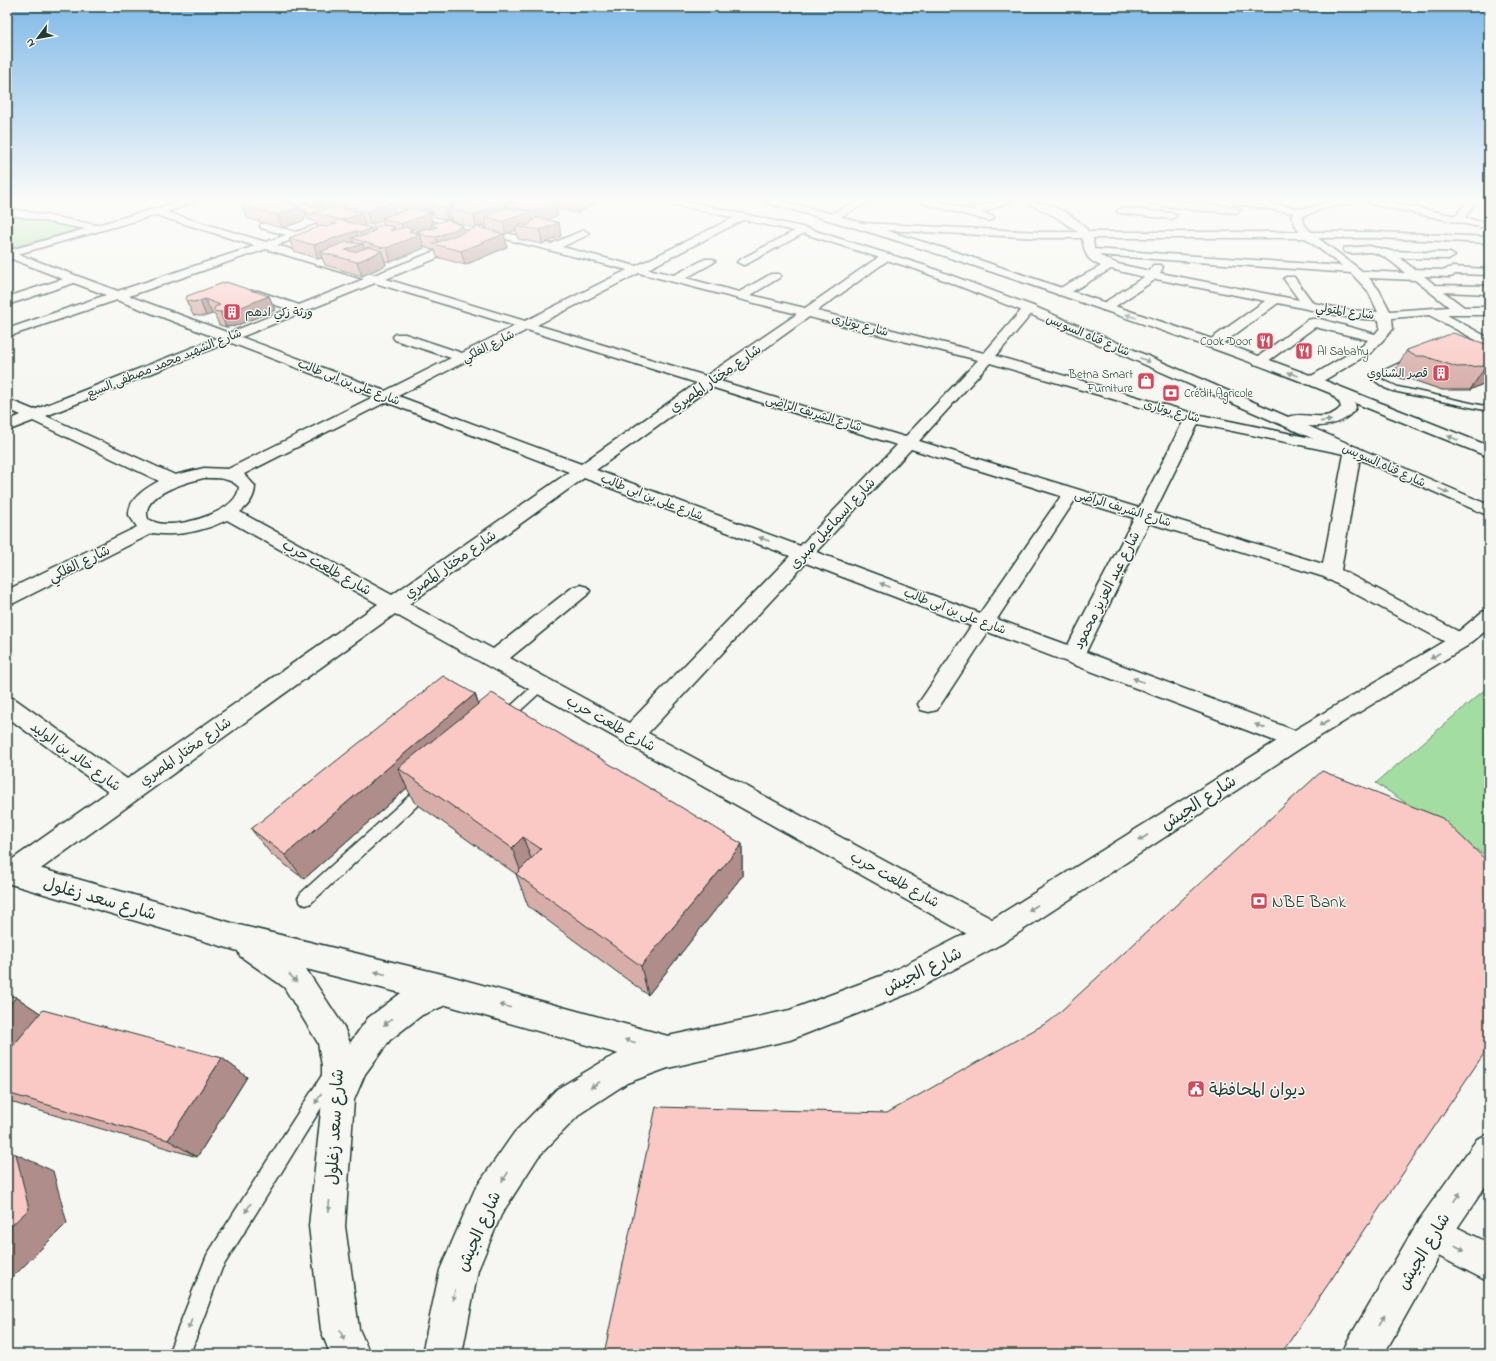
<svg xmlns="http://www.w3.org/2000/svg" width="1496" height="1361" font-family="'Indie Flower','Playpen Sans Arabic',sans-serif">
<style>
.green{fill:#a4dda1;stroke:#628d6a}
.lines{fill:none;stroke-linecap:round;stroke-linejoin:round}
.lane-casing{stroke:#1f3d34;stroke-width:3}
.street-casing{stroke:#1f3d34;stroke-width:3}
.secondary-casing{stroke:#1f3d34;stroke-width:3}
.primary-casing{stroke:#1f3d34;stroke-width:3}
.lane{fill:#f6f6f2;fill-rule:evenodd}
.street{fill:#f6f6f2;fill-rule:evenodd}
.secondary{fill:#f6f6f2;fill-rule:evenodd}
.primary{fill:#f6f6f2;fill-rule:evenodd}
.wall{fill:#d7ada9;stroke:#1f3d34;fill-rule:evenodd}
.shaded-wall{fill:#af8d8a;stroke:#1f3d34}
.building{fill:#fac9c5;stroke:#1f3d34}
.oneway{fill:#8a9a93}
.labels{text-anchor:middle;stroke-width:3;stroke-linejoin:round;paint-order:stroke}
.far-street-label{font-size:12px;fill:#1f3d34;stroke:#f6f6f2}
.far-poi-label{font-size:12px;fill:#1f3d34;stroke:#f6f6f2;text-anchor:start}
.street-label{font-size:14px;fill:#1f3d34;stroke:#f6f6f2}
.near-street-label{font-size:17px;fill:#1f3d34;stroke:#f6f6f2}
.near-poi-label{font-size:17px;fill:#1f3d34;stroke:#f6f6f2;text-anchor:start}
</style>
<rect width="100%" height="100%" fill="#f6f6f2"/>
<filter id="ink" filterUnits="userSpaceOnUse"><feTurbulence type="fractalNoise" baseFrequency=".025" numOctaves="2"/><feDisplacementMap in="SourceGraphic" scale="8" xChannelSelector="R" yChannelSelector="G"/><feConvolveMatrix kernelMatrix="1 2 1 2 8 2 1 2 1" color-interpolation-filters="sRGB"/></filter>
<g filter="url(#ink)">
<g class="green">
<path d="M7,215L83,228L7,249Z"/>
<path d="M1489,686V858L1376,783Z"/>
</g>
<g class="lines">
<defs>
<g id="lane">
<path d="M1408,359H1411L1415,361L1381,379L1398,387L1489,407V411L1393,391L1385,388L1374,380V375Z"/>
<path d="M541,681L545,682L547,685L545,688L508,722L504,724L500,722L498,719L500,716L537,682Z"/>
<path d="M425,784L430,786L432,790L430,794L311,903L306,905L301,903L298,898L301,893L420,786Z"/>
<path d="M330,1069L336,1072L339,1078L336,1084L222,1268L190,1354H168L207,1255L324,1072Z"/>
</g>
<g id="street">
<path d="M181,201H197L166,212L266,242L286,235L261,228L260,226L261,224L265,223L296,232L319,224H327L328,226L327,228L277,245L374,275L461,241H469L470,243L469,245L386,279L525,321L627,270L364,203L363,201H380L551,244L584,230L589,233L588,235L562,247L636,266L743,213L748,216L747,218L648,269L674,275L705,259H713L715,261L713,263L686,278L739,292L771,274H779L781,276L779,278L751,295L805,308L883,254H891L892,256L891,258L817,311L984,353L1025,306H1033L1035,309L1033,312L996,356L1196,414L1359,448L1361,451L1341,570L1467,636L1470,641L1467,646L1460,648L1453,646L1324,577L1149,523L1086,652L1304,734L1308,740L1304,746L1296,749L1288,746L988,632L937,710L929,712L921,710L918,704L971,626L806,563L648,733L1003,925L1007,934L1003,943L993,947L983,943L395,614L24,881L14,885L7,882V863L108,792L7,717V697L15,699L127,779L378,604L227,520C204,531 178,537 153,533L14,603L7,604V590L137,527L129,515C128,499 146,488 159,481L33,421L7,431V421L21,415L7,409V399L34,410L217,338L117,300L7,337V329L106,295L74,283L7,305V297L63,279L7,257V251L85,229L7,214V208L97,225ZM156,215L255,246L118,291L18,254ZM266,249L364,279L299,305L258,291H250L248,294L250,297L288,309L229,333L129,296ZM639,273L797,314L706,376L537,325ZM375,283L515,326L462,353L405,334H395L393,337L395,340L451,358L385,391L241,337ZM809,317L978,360L905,437L720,381ZM527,330L697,383L581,464L398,396ZM229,342L373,397L228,469L204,468L175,475L46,416ZM990,363L1184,420L1139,508L919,441ZM711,387L897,445L800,546L596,470ZM386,402L569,472L392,595L240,512C248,506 255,497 255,486L244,474ZM1198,424L1344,454L1323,564L1154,513ZM911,449L1061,496L980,613L816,552ZM204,478C217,478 229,477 239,487C237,512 186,525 166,524C159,524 154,522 148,519C139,494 188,482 204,478ZM584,478L790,556L629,723L510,658L587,595L590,591L587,587L580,585L573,587L493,649L409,604ZM1075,500L1134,518L1068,645L997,619Z"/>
<path d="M858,201H871L836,219H828L827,217L828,215Z"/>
<path d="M922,201H939L970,210L996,201H1011L981,213L993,216L994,218L989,221L923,203Z"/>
<path d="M1024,201C1047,201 1074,213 1089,232H1299L1291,216L1294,213L1236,204L1232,201H1256L1304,209L1332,201H1352L1351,203L1322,209L1301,217L1305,225L1311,232H1377L1489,237V243L1377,238H1318L1362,271L1405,273C1394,264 1385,254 1370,252C1362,251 1348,257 1343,250L1344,248L1369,246L1391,251L1450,253L1455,256L1450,259L1400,258L1414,269L1446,270L1448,268L1452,267L1489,269V275L1455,274L1453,276L1449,277L1424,276L1435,285L1489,286V294L1444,292L1464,307H1489V315H1447L1489,338V347L1429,315L1392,318L1393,329L1372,352L1318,384L1313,385L1308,384L1306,381L1308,378L1362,346L1368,340L1315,327L1264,364L1259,365L1254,364L1252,361L1308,320L1312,319H1320L1375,334L1380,328L1379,320L1350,318L1278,303L1218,347H1208L1206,344L1208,341L1265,301L1156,279L1110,310H1102L1100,307L1102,304L1144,277L1111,269L1066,295H1058L1056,292L1058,289L1101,266C1085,259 1085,253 1082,238H1041L862,229L857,226L862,223L1041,232H1078L1056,217ZM1093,238H1305L1342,266L1094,249ZM1098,255L1351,273L1368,291L1378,312L1350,310L1313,303L1294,277H1286L1284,279L1299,300L1160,273L1163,267L1161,265H1153L1150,271L1118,264ZM1369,278L1415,280L1449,307L1390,311L1379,290Z"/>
<path d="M1149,201H1176L1236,207L1241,210L1236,213L1195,210L1153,204Z"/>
<path d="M1367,201H1387L1456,216L1467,201H1476L1465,218L1489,223V229L1371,204Z"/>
<path d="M1122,208L1172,213L1177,216L1172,219L1119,213L1117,211L1119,209Z"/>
<path d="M802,227L807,230L806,232L747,264L743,265L737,262L739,260Z"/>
</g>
<g id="secondary">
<path d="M667,201H686L806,228L926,266L1033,306L1288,417C1306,410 1325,425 1341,407L1339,402L1330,393C1249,360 1166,332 1083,303C978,267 874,231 767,203L766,201H783L836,215L956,252L1218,341L1318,378L1489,446V457L1355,403L1356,408C1345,424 1327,427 1308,426L1489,505V516L1025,312L918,270L799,232L671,204Z"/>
<path d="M7,859L239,925L446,975L668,1036L679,1041L684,1052L679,1063L668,1068L446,1005L422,1015L390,1040L365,1074L354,1100L345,1226L359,1329L370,1354H330L321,1330L309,1226L322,1101V1066L318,1043L284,987L240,956L238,951L7,883ZM306,969L401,993L368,1018L350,1043L344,1027Z"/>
<path d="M1432,1215L1489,1243V1282L1419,1246L1414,1233L1419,1220Z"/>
</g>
<g id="primary">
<path d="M1489,610V628L1467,646L1304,746L1003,943L910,993L790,1040L668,1068L627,1083L581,1113L538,1157L501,1215L478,1270L462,1354H422L440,1270L475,1189L514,1133L557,1089L607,1059L618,1054L668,1036L790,1010L891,972L983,925L1288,734L1453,636L1482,612Z"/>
<path d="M1489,1134V1181L1445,1246L1384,1354H1342L1348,1340L1419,1220L1477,1139Z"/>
</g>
</defs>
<use href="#lane" class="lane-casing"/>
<use href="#street" class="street-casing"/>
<use href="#secondary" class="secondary-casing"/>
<use href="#primary" class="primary-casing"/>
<use href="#lane" class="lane"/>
<use href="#street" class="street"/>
<use href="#secondary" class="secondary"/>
<use href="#primary" class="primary"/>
</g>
<g class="wall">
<path d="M239,201H384L388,202V201H469L470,203L475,204L479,203L474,201H600L577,213L557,209L558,215L547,219L559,223L561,236L542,244L518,239L516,230L506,234H504L507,247L465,265L437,257L435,250L429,249L423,245L424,248L391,262L385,261L386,265L362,276L325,265L322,258L318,259L294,251L289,238L319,227L317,226L315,221L308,219L307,216L304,217L305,220L282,228L247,218L242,206L244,205L240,204ZM510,202L515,203L510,204ZM322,205V207L328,209H326L316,207ZM393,207L407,210L395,214ZM433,212L434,217L447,220L433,224L430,213ZM451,219L452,221L475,228L464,232L463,226L448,220ZM383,220L384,225L373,227L374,230L372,231L365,226L364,223L371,225ZM486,224L487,229L478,227ZM432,227V228L430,229L428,228Z"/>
<path d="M955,201H982L981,205L968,209L954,205Z"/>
<path d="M269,296L275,310L235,326L226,327L219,325L215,315L212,314L206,316H199L193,315L186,300Z"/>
<path d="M1489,345V382H1487L1470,390H1442L1410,379H1402L1393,375V373L1407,350Z"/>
<path d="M475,694L478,704L742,844V876L648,995L528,906L516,874L414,802L407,788L304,879L271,854L251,829Z"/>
<path d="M7,995L16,997L40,1013L222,1058L247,1077L197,1157L17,1104L7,1099Z"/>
</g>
<g class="shaded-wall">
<path d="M289,201H306L308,208L306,210L307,216L304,217L305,220L282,228L277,215L292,209Z"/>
<path d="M308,201H320L322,205L314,208L313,213Z"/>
<path d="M332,201H346L335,206L331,204L332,208L330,209L327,203Z"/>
<path d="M421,201H435L436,205L431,204L433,212L426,214L422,202Z"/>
<path d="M460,201H469L471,210L449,208L451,219L447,220L444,207Z"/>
<path d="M510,201L511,207L505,206L507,216L485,217L486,224L476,228L474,215Z"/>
<path d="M575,201H600L577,213Z"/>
<path d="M974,201H982L981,205L968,209L969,203Z"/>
<path d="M556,202L558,215L537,224L535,211Z"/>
<path d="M392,203L395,216L382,218L383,220L371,225L367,212Z"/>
<path d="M531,212L533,224L524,228L516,226V230L506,234L503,221Z"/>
<path d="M361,213L365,226L347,233L343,220Z"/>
<path d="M430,213L433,225L431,224L432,227L419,232L418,231V232L414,234H420L424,248L391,262L387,248L405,237L401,224Z"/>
<path d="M559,223L561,236L542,244L540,230Z"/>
<path d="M463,226L466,239L438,245L436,237Z"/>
<path d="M394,227L398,241L390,230Z"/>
<path d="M371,228L375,241L363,242L360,233Z"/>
<path d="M356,231L359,240L352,238L355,246L363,244L367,257L320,252L322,258L318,259L314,245Z"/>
<path d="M504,234L507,247L465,265L461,251Z"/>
<path d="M382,251L386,265L362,276L357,262Z"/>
<path d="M269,296L275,310L235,326L226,327L220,312Z"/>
<path d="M205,299L212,314L206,316L200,301Z"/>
<path d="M1489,365V379L1487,382L1470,390L1486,366Z"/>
<path d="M475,694L484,721L398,768L407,788L304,879L285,855Z"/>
<path d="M523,837L535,869L524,880L512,848Z"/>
<path d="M742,844V876L648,995L641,966Z"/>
<path d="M16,997L49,1019L7,1073V1008Z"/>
<path d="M222,1058L247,1077L197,1157L168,1140Z"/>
<path d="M16,1154L53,1171L67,1223L7,1283V1230Z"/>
</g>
<g class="building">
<path d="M255,201H280L300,207L277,215L242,206Z"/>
<path d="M321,201H332L327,203Z"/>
<path d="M338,201H353L342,205L343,207L339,208L335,206L329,208L335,206L331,204Z"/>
<path d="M353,201H384L392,203L367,212L342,205Z"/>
<path d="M395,201H410L411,205Z"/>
<path d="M438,201H460L444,207L431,204Z"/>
<path d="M482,201H509L474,215L449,208L463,202L475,204Z"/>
<path d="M519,201H551L556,202L535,211L505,206Z"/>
<path d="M964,201H974L969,203Z"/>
<path d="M303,204L313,205L310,207H321L326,209L313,213V215L306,213V210L301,211L300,207L297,206Z"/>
<path d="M335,206L361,213L343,220L313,213Z"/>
<path d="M413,208L430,213L401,224L382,218Z"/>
<path d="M505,208L531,212L503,221L485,217Z"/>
<path d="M541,218L559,223L540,230L516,226L519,224L528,226L534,219Z"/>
<path d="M339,220L371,228L360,233L356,231L314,245L289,238L321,226L326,227L337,224L330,223Z"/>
<path d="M448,220L463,226L436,237L425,236L418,231L428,228L430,229L437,227L431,224Z"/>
<path d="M384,225L394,227L390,230L391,231L406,227L413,229L409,231L420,234L387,248L379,247L352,238L358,236H364L376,230L373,227Z"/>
<path d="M477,227L504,234L461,251L433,244Z"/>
<path d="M346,242L363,244L345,250L354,252L369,247L382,251L357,262L320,252Z"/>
<path d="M226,282L269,296L229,312H220L213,311L215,307L220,305L205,299L200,301L192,302L186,300L187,296Z"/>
<path d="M1453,333L1489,345V365L1486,366L1457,367L1424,356H1416L1407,352V350Z"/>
<path d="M443,676L475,694L285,855L251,829Z"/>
<path d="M492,693L742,844L641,966L516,874L541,849L523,837L512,848L398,768Z"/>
<path d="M1322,771L1442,818L1489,863V1046L1281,1354H604L656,1107L887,1113L1050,1021Z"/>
<path d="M7,995L16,997L7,1008Z"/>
<path d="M43,1010L222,1058L168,1140L7,1093V1053Z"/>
<path d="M7,1152L16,1154L29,1209L7,1230Z"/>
</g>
<defs><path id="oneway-solid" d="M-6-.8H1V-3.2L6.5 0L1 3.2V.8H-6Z"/></defs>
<g class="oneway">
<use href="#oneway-solid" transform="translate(1131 316) rotate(-161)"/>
<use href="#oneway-solid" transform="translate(1145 360) rotate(24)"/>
<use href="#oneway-solid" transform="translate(1293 374) rotate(-160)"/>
<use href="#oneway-solid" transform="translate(1326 421) rotate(-6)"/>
<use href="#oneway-solid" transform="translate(1453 438) rotate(-158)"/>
<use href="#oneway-solid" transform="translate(1444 491) rotate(24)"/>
<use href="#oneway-solid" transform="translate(764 539) rotate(-159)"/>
<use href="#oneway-solid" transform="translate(885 585) rotate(-159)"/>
<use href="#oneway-solid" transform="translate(1435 656) rotate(147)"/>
<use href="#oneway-solid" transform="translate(1138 680) rotate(-159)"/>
<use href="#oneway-solid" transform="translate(1324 723) rotate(149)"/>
<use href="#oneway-solid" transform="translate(1260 726) rotate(-159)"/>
<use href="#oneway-solid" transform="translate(1143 838) rotate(147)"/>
<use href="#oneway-solid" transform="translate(1033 908) rotate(147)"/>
<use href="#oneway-solid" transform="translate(380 973) rotate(-166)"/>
<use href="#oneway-solid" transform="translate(293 978) rotate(45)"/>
<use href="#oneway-solid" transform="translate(505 1006) rotate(-164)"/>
<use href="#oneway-solid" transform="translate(388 1022) rotate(142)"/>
<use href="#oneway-solid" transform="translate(630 1041) rotate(-164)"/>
<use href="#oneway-solid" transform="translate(595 1085) rotate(147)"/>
<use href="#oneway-solid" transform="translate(318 1099) rotate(122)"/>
<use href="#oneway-solid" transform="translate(505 1177) rotate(124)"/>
<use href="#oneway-solid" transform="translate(1457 1197) rotate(-55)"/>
<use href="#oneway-solid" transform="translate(329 1206) rotate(95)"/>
<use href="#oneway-solid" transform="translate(248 1208) rotate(122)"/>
<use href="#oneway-solid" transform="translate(1460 1248) rotate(28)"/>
<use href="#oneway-solid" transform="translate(454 1295) rotate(102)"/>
<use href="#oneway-solid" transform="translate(1382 1320) rotate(-60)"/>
<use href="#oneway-solid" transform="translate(190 1324) rotate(111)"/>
<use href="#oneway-solid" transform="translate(342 1335) rotate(70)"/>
</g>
</g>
<linearGradient id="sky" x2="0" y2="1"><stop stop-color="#81bae8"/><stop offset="0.51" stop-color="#fbfbf9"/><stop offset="1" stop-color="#fbfbf9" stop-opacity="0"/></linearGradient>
<rect width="1496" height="392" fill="url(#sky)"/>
<defs>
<symbol id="building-square" viewBox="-11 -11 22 22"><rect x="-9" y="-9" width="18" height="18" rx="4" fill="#d1495b" stroke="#f6f6f2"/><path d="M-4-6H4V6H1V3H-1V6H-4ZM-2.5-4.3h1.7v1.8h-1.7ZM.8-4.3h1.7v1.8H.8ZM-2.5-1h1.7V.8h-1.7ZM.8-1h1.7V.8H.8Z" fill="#fff"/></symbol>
<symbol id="restaurant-square" viewBox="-11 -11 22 22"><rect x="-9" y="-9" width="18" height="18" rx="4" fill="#d1495b" stroke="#f6f6f2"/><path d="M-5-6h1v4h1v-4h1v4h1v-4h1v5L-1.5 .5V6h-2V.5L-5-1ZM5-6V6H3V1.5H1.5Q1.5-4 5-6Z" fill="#fff"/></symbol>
<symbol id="shop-square" viewBox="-11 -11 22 22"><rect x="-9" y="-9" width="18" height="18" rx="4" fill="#d1495b" stroke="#f6f6f2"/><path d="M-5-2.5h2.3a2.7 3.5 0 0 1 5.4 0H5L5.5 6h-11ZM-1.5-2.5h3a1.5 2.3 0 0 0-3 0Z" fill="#fff"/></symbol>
<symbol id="bank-square" viewBox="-11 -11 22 22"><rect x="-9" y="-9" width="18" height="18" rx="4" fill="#d1495b" stroke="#f6f6f2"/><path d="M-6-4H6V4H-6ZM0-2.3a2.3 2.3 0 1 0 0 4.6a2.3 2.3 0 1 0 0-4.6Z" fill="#fff"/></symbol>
<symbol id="civic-square" viewBox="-11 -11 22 22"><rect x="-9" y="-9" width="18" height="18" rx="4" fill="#d1495b" stroke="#f6f6f2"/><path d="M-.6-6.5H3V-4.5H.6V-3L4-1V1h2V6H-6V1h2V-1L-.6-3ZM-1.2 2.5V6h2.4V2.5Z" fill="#fff"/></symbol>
</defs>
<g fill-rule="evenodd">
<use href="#building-square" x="222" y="302" width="20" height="20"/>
<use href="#restaurant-square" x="1255" y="331" width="20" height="20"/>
<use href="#restaurant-square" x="1294" y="341" width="20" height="20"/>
<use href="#building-square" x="1431" y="363" width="20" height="20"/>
<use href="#shop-square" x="1136" y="371" width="20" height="20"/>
<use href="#bank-square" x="1161" y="383" width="20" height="20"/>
<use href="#bank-square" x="1249" y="891" width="20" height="20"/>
<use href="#civic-square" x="1186" y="1079" width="20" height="20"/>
</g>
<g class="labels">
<g class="far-street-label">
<text transform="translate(1345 311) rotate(8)" y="4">شارع المتولي</text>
<text transform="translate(860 325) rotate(14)" y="4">شارع بوتارى</text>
<text transform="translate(1088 335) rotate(23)" y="4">شارع قناه السويس</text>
<text transform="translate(488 346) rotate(-27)" y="4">شارع الفلكي</text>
<text transform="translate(164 363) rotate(-22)" y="4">شارع الشهيد محمد مصطفى السبع</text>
<text transform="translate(349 382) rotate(21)" y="4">شارع على بن ابى طالب</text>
<text transform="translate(1172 411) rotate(15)" y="4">شارع بوتارى</text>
<text transform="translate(814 413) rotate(17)" y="4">شارع الشريف الراضى</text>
<text transform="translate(1384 465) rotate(24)" y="4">شارع قناه السويس</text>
<text transform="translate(652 497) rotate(21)" y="4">شارع على بن ابى طالب</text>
<text transform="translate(1123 508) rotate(17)" y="4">شارع الشريف الراضى</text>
<text transform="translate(955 611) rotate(21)" y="4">شارع على بن ابى طالب</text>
</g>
<g class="far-poi-label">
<text x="245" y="316">ورثة زكي ادهم</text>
<text x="1252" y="345" text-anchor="end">Cook Door</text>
<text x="1317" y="355">Al Sabahy</text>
<text x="1428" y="377" text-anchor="end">قصر الشناوي</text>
<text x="1133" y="378" text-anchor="end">Betna Smart<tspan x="1133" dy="14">Furniture</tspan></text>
<text x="1184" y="397">Crédit Agricole</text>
</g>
<g class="street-label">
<text transform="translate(715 378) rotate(-35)" y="5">شارع مختار المصري</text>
<text transform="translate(832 523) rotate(-47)" y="5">شارع اسماعيل صبرى</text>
<text transform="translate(79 563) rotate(-26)" y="5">شارع الفلكي</text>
<text transform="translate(450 564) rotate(-35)" y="5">شارع مختار المصري</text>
<text transform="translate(327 567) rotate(29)" y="5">شارع طلعت حرب</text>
<text transform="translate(1106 590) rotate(-63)" y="5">شارع عبد العزيز محمود</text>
<text transform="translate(611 723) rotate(29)" y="5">شارع طلعت حرب</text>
<text transform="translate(185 751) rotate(-35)" y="5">شارع مختار المصري</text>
<text transform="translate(76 756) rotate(36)" y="5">شارع خالد بن الوليد</text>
<text transform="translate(895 879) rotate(29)" y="5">شارع طلعت حرب</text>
</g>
<g class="near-street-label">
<text transform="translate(1198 802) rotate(-33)" y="6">شارع الجيش</text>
<text transform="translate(100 898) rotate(16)" y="6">شارع سعد زغلول</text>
<text transform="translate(922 970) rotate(-26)" y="6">شارع الجيش</text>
<text transform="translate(334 1127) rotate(-87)" y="6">شارع سعد زغلول</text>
<text transform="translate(478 1231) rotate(-66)" y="6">شارع الجيش</text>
<text transform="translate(1423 1251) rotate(-59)" y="6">شارع الجيش</text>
</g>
<g class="near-poi-label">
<text x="1272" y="907">NBE Bank</text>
<text x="1209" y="1095">ديوان المحافظة</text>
</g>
</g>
<rect width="1496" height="1361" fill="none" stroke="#f6f6f2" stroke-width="24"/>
<rect x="12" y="12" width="1472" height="1337" fill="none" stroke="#1f3d34" stroke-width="1.5" filter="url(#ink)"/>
<g transform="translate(38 38) rotate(238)" stroke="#f6f6f2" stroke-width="3" paint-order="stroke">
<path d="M0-3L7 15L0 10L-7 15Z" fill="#1f3d34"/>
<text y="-6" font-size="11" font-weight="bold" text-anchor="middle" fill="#1f3d34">N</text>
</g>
</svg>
